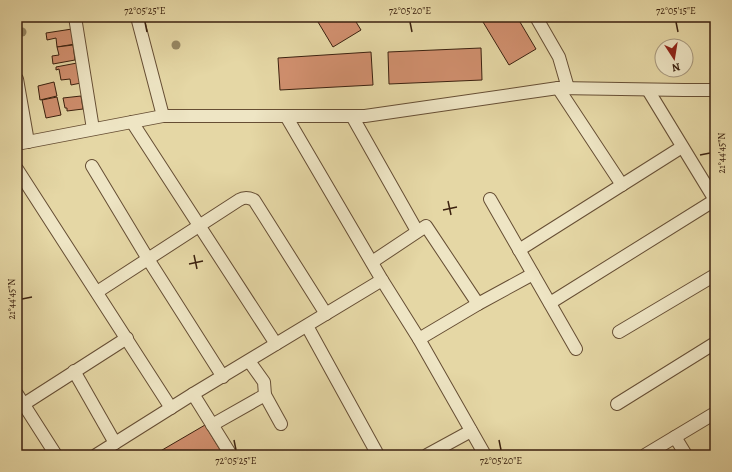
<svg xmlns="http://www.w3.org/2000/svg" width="732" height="472" font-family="Alegreya,serif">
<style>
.building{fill:#d08f6e;stroke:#3b210f}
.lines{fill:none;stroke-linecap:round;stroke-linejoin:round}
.minor-casing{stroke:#664e34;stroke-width:14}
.minor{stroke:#eee5c4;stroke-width:12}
.tree{fill:#978864}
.ticks{fill:none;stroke:#3b210f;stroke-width:1.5}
.neatline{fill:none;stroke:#3b210f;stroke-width:1.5}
.ticks-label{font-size:10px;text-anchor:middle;fill:#3b210f}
</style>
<rect width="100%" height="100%" fill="#e5d7a5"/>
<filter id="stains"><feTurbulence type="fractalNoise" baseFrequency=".005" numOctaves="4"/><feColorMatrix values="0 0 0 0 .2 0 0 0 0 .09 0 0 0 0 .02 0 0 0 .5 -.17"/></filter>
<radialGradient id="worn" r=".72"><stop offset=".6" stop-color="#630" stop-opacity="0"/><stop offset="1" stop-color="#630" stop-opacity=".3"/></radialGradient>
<g class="building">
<path d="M315,17H353L361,30L333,47Z"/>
<path d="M480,17H517L536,49L509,65Z"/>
<path d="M72,29L75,44L57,47L56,38L47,40L46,33Z"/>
<path d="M73,45L75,60L53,64L52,56L59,55L57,47Z"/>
<path d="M481,48L482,80L389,84L388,52Z"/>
<path d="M371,52L373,85L280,90L278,58Z"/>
<path d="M77,63L81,83L71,85L70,79L61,80L59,69L56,70V67Z"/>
<path d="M54,82L57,96L40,100L38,86Z"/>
<path d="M81,96L83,109L67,111V108H65L63,98Z"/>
<path d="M57,97L61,115L46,118L42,100Z"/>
<path d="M205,425L222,453L218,455H158L157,453Z"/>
</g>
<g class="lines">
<defs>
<g id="minor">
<path d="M75,17L93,129"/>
<path d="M137,17L163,116"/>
<path d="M536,17L559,57L568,88"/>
<path d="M17,79L28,142"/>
<path d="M558,88L622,185"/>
<path d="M648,90L715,200"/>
<path d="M286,116L382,280L419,339L485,455"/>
<path d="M352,116L417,231"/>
<path d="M132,122L276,344"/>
<path d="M17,144L163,116H365L558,88L684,90H715"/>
<path d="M92,166L148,259L223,377"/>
<path d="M17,169L171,408"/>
<path d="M490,199L576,349"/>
<path d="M519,250L682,147"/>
<path d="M372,262L426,226L478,304"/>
<path d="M97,292L239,200C244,197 248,197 254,200L326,314"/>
<path d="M550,303L715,200"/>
<path d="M307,326L378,455"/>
<path d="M619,332L715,275"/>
<path d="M419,339L478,304L533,274"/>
<path d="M249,361L264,382L265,395L281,424"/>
<path d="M74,371L115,443"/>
<path d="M17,394L56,455"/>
<path d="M193,394L231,455"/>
<path d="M24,404L127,338"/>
<path d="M617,404L715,343"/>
<path d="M212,425L265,395"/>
<path d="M675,437L686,455"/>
<path d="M96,455L193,394L382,280"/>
<path d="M427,455L471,431"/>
<path d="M645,455L715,413"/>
</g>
</defs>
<use href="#minor" class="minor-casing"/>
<use href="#minor" class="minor"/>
</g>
<g class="tree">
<circle cx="22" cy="32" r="4.5"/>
<circle cx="176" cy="45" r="4.5"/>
</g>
<path class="ticks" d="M145,22L147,32M410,22L412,32M676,22L678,32M700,155L710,153M448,201L451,215M443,210L457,207M194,255L197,269M189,264L203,261M22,299L32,297M234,440L236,450M499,440L501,450"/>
<rect width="732" height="472" fill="none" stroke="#e5d7a5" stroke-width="44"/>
<g transform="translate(674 58) rotate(168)"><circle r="19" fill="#eee5c4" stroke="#a6977c"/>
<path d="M0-3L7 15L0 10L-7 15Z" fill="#8f2418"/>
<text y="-6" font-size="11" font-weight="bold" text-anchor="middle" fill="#3b210f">N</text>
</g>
<rect x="22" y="22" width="688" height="428" class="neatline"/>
<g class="ticks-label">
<text x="145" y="14">72°05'25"E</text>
<text x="410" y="14">72°05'20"E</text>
<text x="676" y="14">72°05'15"E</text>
<text transform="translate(721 153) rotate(-90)" y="4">21°44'45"N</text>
<text transform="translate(11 299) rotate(-90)" y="4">21°44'45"N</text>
<text x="236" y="464">72°05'25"E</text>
<text x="501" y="464">72°05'20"E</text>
</g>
<rect width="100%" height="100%" filter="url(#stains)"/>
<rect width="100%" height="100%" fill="url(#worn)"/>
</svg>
